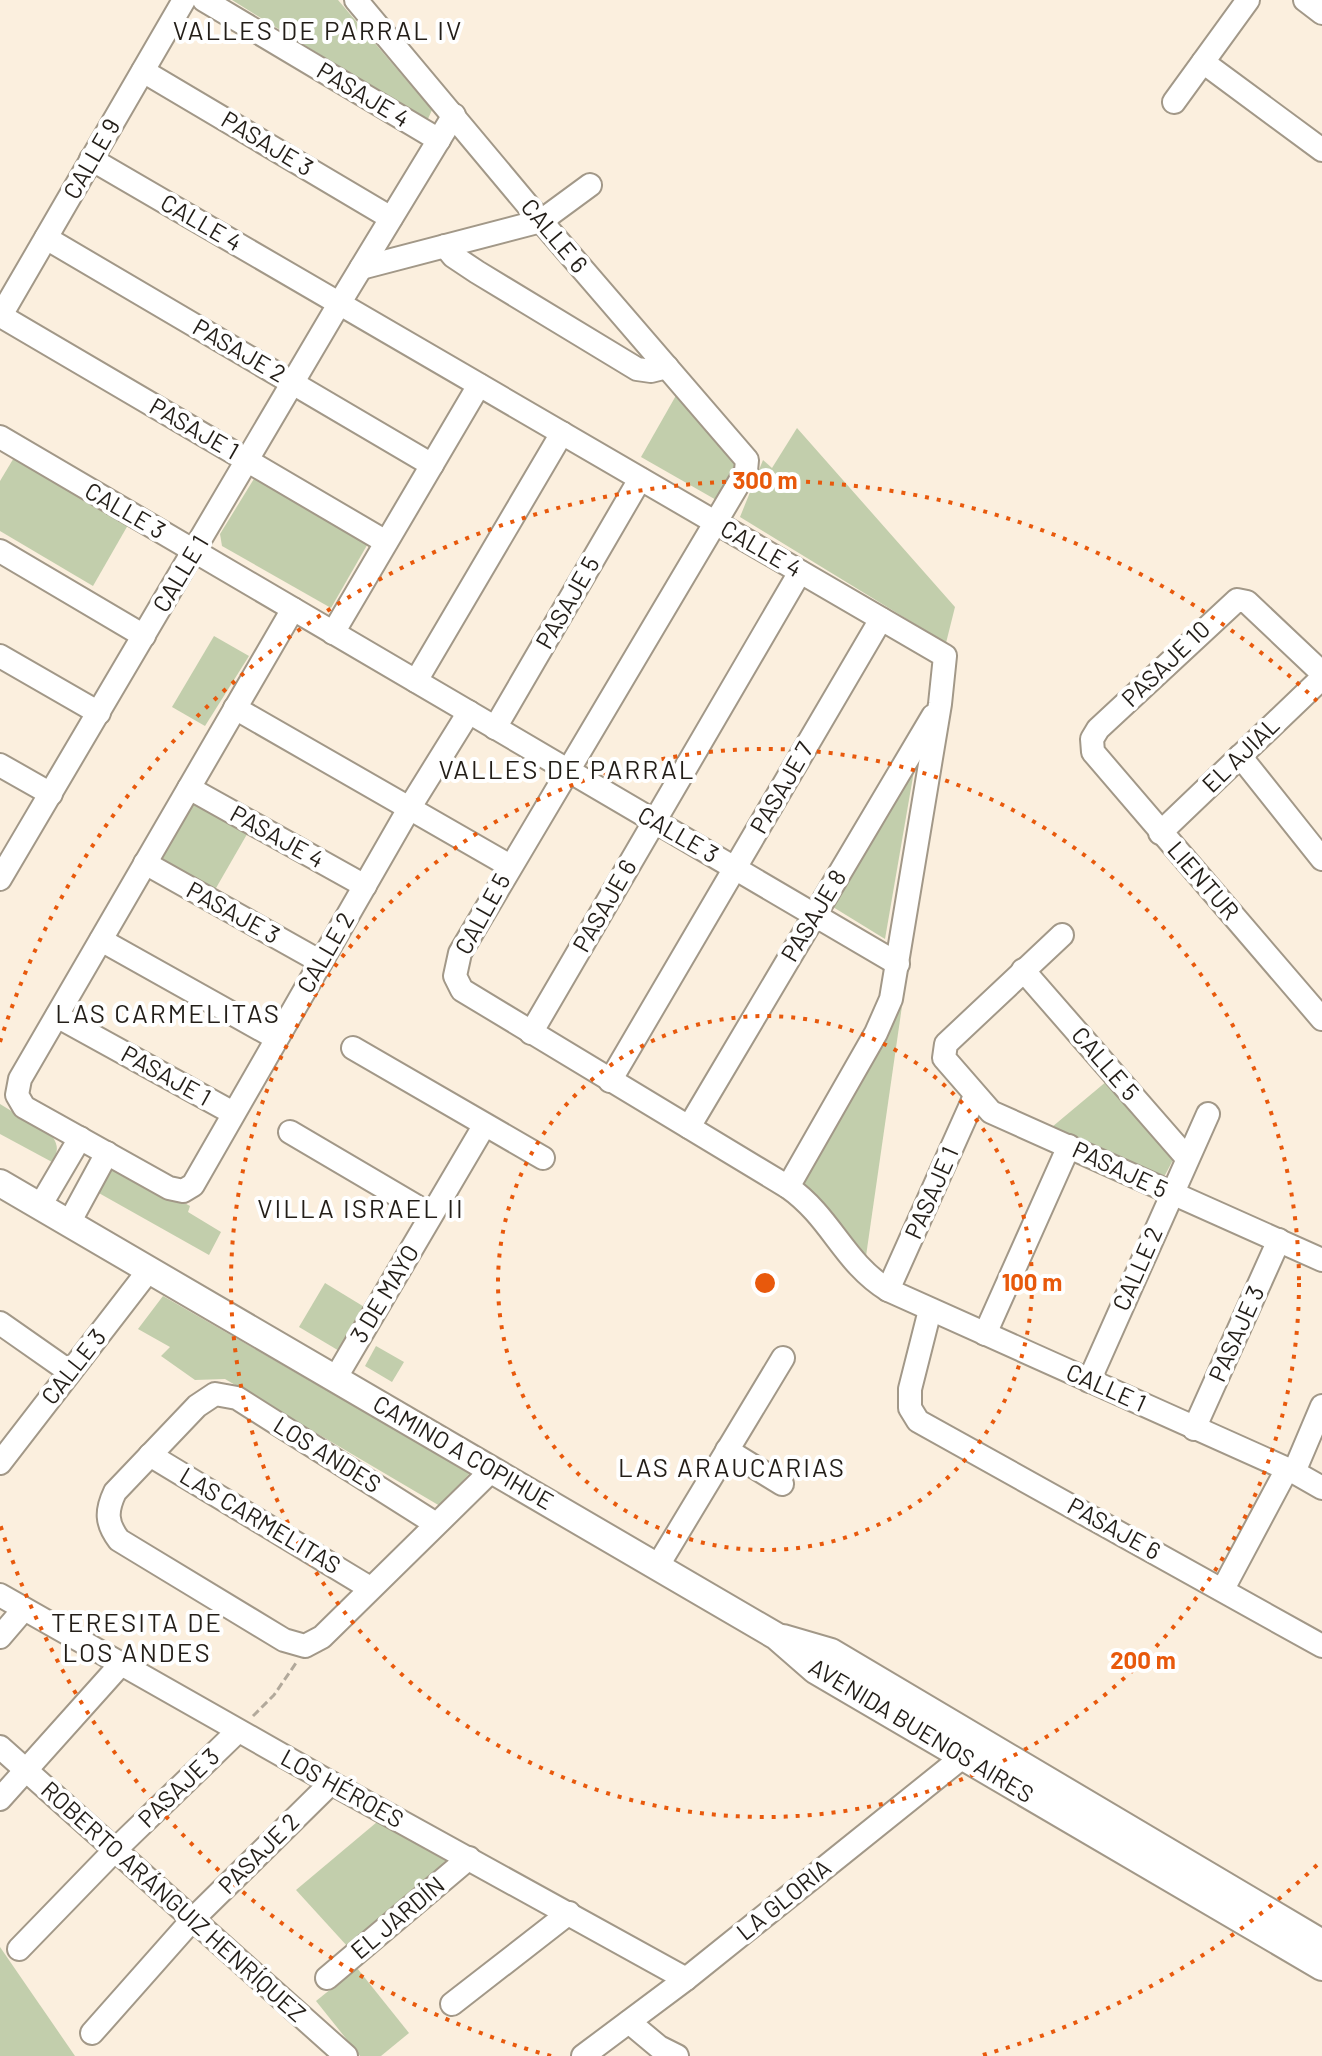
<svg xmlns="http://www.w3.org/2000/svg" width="1322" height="2056" font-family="Barlow,sans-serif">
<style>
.green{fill:#c2ceac}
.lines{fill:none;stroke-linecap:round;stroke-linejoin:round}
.minor-casing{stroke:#a29888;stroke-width:26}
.tertiary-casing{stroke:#a29888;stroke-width:30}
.path{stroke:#b2a99b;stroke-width:3;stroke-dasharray:8 4;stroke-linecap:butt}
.minor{stroke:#fff;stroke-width:22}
.tertiary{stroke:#fff;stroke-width:26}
.ring{fill:none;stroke:#e8590c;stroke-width:4;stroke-dasharray:4 8}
.labels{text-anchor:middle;stroke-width:8;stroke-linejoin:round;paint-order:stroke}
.street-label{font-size:24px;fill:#231e18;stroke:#fff}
.neighbourhood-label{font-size:26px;letter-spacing:2px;fill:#231e18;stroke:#fff}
.centre{fill:#e8590c;stroke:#fff;stroke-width:4}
.ring-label{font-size:24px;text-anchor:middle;font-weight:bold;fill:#e8590c;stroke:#fff;stroke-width:8;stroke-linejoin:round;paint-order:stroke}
</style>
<rect width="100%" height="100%" fill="#fbefde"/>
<g class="green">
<path d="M232,0H338L432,110L427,121Z"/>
<path d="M678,392L734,461L735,473L718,501L641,457Z"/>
<path d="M797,428L955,607L946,643L740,517L763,460L772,468Z"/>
<path d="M15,456L128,525L93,586L0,531V481Z"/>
<path d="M257,474L370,540L331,608L222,546L220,534Z"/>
<path d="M214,636L249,656L205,726L172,707Z"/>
<path d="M915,765L885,939L833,907Z"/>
<path d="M190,794L250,829L212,895L152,862Z"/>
<path d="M902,1006L865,1263L801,1186Z"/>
<path d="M1107,1081L1174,1158L1164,1177L1052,1127Z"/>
<path d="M0,1104L52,1136C59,1146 58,1152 52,1162L0,1134Z"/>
<path d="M110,1168H119L190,1206L188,1212L221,1232L209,1255L97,1192Z"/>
<path d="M325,1283L366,1308L341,1352L299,1327Z"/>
<path d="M163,1296L470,1473L440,1506L225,1379L195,1380L161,1356L170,1347L138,1329Z"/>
<path d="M376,1346L404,1362L392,1382L365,1366Z"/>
<path d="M377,1822L448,1861L348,1947L296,1890Z"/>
<path d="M0,1947L75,2056H0Z"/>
<path d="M357,1968L409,2033L381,2056H360L316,2001Z"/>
</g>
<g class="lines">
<defs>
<g id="minor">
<path d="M204,0L439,140"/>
<path d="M356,0L541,221L747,460L746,471L460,953L455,976L462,990L788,1187C832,1218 843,1262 888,1290L1294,1472L1322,1488"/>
<path d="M1305,0L1322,13"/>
<path d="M1203,62L1322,150"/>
<path d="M143,71L391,218"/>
<path d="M1174,102L1248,0"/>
<path d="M91,159L945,656L940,704L891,999L876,1033L788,1187"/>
<path d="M46,238L432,465"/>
<path d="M445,246L453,256L477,272L637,369L651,371L667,367"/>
<path d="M361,268L541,221L590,185"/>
<path d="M1,316L386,542"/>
<path d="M0,317L184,0"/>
<path d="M0,437L898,964"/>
<path d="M0,551L144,636"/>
<path d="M293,609L20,1079L17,1095L24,1107L169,1188L183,1191L193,1185L410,807L469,712"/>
<path d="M333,633L479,385"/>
<path d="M0,656L99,713"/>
<path d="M1322,673L1247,602L1237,600L1098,729L1092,739L1093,752L1322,1019"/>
<path d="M416,681L562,433"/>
<path d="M235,708L510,866"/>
<path d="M495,728L640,479"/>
<path d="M1240,756L1322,859"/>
<path d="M0,765L51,794"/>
<path d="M189,788L365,886"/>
<path d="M1160,833L1322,678"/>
<path d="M145,863L321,962"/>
<path d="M0,879L339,304L454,115"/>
<path d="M1062,935L946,1044L944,1058L991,1112L1322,1260"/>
<path d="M101,940L276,1038"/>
<path d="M1023,970L1187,1158"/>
<path d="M57,1016L233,1113"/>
<path d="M531,1033L800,572"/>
<path d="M353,1048L543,1158"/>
<path d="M610,1081L881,619"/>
<path d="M689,1127L933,716"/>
<path d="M290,1132L431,1215"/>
<path d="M40,1206L80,1138"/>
<path d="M69,1223L107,1153"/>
<path d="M888,1290L975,1096"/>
<path d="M930,1310L910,1389V1408L918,1421L1322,1646"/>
<path d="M0,1323L70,1372"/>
<path d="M985,1334L1069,1146"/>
<path d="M335,1379L484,1126"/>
<path d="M1089,1381L1208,1114"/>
<path d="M1194,1429L1279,1240"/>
<path d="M727,1450L782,1484"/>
<path d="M150,1455L370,1588"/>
<path d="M0,1463L149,1270"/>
<path d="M1294,1472L1322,1406"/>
<path d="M436,1524L237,1398L215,1394L197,1406L115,1492C106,1511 106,1523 119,1540L284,1640L305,1646L322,1637L492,1470"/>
<path d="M657,1567L783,1358"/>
<path d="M1223,1589L1287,1469"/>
<path d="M0,1595L331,1783L686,1979"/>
<path d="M0,1637L24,1609"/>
<path d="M0,1747L346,2056"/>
<path d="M0,1799L121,1664"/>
<path d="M19,1949L115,1850L238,1731"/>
<path d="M327,1978L469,1858"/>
<path d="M452,2004L569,1913"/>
<path d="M629,2022L659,2047L677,2056"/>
<path d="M92,2033L193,1919L331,1783"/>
<path d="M583,2056L686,1979L975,1747"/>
</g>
<g id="tertiary">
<path d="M0,1183L776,1636L815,1670L1322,1967"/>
<path d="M783,1638L831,1652L1322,1943"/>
</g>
</defs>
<use href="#minor" class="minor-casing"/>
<use href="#tertiary" class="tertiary-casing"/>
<path class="path" d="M253,1716L274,1695L296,1663"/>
<use href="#minor" class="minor"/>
<use href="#tertiary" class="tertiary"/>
</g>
<g class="ring">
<circle cx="765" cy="1283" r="267"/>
<circle cx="765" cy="1283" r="534"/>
<path d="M1317 1865A802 802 0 0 1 979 2056M551 2056A802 802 0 0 1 0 1524M0 1042A802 802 0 0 1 1317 701"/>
</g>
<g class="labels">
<g class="street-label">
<text transform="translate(363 95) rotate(31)" y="8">PASAJE 4</text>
<text transform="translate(267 144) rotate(31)" y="8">PASAJE 3</text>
<text transform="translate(92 159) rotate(-60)" y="8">CALLE 9</text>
<text transform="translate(201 223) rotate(30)" y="8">CALLE 4</text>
<text transform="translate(554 236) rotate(50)" y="8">CALLE 6</text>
<text transform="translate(239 351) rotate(30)" y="8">PASAJE 2</text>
<text transform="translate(194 429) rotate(30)" y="8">PASAJE 1</text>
<text transform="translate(125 511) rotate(30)" y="8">CALLE 3</text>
<text transform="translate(761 549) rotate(30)" y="8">CALLE 4</text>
<text transform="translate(181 574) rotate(-59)" y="8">CALLE 1</text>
<text transform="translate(568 603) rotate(-60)" y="8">PASAJE 5</text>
<text transform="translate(1166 664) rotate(-44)" y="8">PASAJE 10</text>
<text transform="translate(1241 755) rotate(-44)" y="8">EL AJIAL</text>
<text transform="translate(782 788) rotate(-60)" y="8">PASAJE 7</text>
<text transform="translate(678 835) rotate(30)" y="8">CALLE 3</text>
<text transform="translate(277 837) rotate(29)" y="8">PASAJE 4</text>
<text transform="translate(1203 881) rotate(49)" y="8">LIENTUR</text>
<text transform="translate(605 906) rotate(-60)" y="8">PASAJE 6</text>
<text transform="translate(233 913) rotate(29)" y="8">PASAJE 3</text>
<text transform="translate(483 914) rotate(-61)" y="8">CALLE 5</text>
<text transform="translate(814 916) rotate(-59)" y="8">PASAJE 8</text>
<text transform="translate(326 953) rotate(-60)" y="8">CALLE 2</text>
<text transform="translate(1105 1064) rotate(49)" y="8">CALLE 5</text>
<text transform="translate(166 1076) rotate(29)" y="8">PASAJE 1</text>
<text transform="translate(1120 1170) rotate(25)" y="8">PASAJE 5</text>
<text transform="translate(932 1193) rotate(-66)" y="8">PASAJE 1</text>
<text transform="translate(1138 1269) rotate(-66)" y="8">CALLE 2</text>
<text transform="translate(385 1294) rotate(-59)" y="8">3 DE MAYO</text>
<text transform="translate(1237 1334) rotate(-66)" y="8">PASAJE 3</text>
<text transform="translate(74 1367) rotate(-52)" y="8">CALLE 3</text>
<text transform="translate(1106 1388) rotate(24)" y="8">CALLE 1</text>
<text transform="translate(463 1453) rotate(30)" y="8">CAMINO A COPIHUE</text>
<text transform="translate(327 1455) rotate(32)" y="8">LOS ANDES</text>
<text transform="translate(260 1521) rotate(31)" y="8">LAS CARMELITAS</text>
<text transform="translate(1114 1529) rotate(29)" y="8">PASAJE 6</text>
<text transform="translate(921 1731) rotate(31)" y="8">AVENIDA BUENOS AIRES</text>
<text transform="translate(179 1788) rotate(-44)" y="8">PASAJE 3</text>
<text transform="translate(342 1789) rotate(29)" y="8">LOS HÉROES</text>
<text transform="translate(259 1854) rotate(-45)" y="8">PASAJE 2</text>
<text transform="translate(784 1900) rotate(-39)" y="8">LA GLORIA</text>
<text transform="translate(173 1902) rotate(42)" y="8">ROBERTO ARÁNGUIZ HENRÍQUEZ</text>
<text transform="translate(398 1918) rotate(-40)" y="8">EL JARDÍN</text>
</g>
<g class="neighbourhood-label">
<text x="318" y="40">VALLES DE PARRAL IV</text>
<text x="567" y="779">VALLES DE PARRAL</text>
<text x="168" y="1023">LAS CARMELITAS</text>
<text x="361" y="1218">VILLA ISRAEL II</text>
<text x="732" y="1477">LAS ARAUCARIAS</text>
<text x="137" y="1632">TERESITA DE<tspan x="137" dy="30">LOS ANDES</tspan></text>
</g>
</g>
<circle cx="765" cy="1283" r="12" class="centre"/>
<g class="ring-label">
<text x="765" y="489">300 m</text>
<text x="1032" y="1291">100 m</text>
<text x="1143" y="1669">200 m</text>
</g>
</svg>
